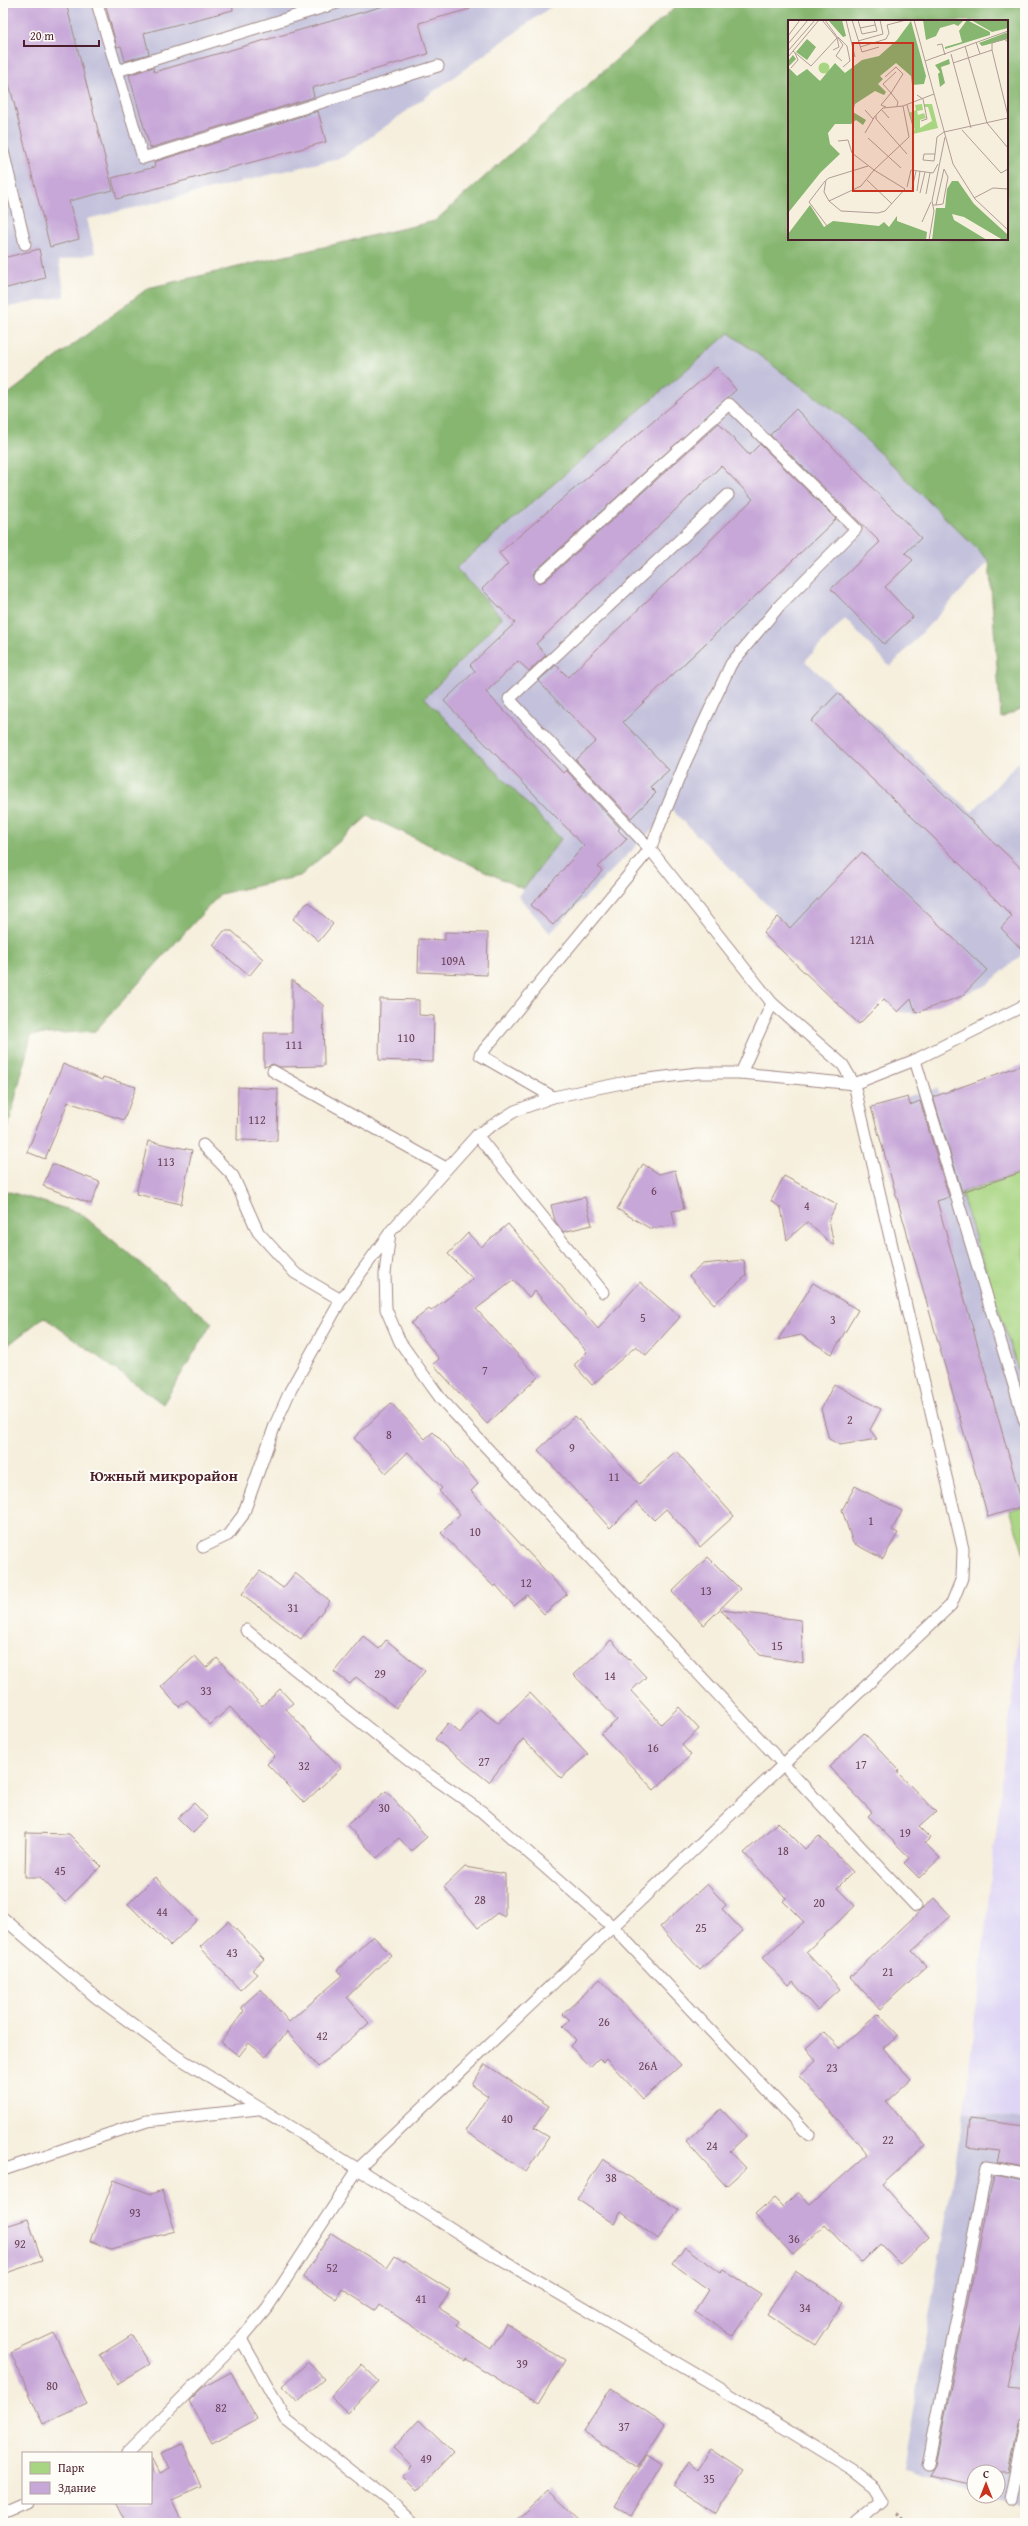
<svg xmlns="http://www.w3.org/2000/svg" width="1028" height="2526" font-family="'Gentium Book Plus',serif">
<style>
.built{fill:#ded5f5}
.industrial{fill:#c3c1db}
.green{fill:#a8d582;stroke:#797a56}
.forest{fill:#86b670;stroke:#686a4e;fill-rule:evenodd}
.building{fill:#c7a7d8}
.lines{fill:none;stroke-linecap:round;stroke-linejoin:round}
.service-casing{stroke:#a08784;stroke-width:13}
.path{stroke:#a08784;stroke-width:2.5;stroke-dasharray:3 3;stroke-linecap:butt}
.service{stroke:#fff;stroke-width:11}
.labels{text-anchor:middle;stroke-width:4;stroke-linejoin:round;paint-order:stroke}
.number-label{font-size:12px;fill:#694156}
.neighbourhood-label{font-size:15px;font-weight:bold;fill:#4a1f2b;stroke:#fdfcf7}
.inset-road{fill:none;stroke:#b19c96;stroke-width:1}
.view{fill:#c8321e;fill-opacity:0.15;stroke:#c8321e;stroke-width:2}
.inset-edge{fill:none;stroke:#4a1f2b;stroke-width:2}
</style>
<rect width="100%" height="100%" fill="#fdfcf7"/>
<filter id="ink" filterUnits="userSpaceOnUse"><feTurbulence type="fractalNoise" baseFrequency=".025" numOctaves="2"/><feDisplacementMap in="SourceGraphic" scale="8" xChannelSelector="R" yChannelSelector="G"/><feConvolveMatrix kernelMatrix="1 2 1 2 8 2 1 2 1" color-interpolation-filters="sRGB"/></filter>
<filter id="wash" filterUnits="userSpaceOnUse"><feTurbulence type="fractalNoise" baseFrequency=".012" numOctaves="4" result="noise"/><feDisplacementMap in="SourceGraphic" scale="16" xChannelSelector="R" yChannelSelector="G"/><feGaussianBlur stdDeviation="0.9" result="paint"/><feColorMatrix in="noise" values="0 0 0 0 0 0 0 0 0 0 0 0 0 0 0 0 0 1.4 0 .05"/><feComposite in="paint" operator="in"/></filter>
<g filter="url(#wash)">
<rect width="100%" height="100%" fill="#f6efdd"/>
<path class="built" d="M1025,1582V2119L964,2112Z"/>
<g class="industrial">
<path d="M3,3H556L343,157L87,219L95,253L59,261L65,296L3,308Z"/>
<path d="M729,333L844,418L989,561L890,667L845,619L805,661L972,812L1025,755V952L987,985L916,1013L898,1012L884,999L859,1024L763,933L778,916L672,810L550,933L518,896L561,839L425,698L502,618L456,568Z"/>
<path d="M1025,1065V1171L961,1193L1025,1391V1506L987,1517L871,1107L937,1088L940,1094Z"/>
<path d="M964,2112L1025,2119V2523H1022L1023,2508L988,2496H998V2472H974V2491L903,2468Z"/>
</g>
<g class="green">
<path d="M1025,1171V1391L961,1193Z"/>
<path d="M1025,1506V1558L1010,1510Z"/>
</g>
<g class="forest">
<path d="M680,3H1025V707L1001,718L989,561L844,418L729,333L456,568L502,618L425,698L561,839L523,889L368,816L300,876L220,894L95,1031L31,1035L3,1148V398L148,288L435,221ZM789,21H1007V239H789Z"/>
<path d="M3,1190L80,1213L212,1323L163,1404L44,1317L3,1349Z"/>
</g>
<g id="blocks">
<g class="building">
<path d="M3,3H66L113,190L69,201L79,239L50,247L3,59Z"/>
<path d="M105,3H232L233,10L144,33L149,54L125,61L121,46L117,47Z"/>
<path d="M394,3H470V9L419,23L428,54L312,88L314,97L150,148L129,75L153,67L154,72Z"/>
<path d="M318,111L326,142L117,199L112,178L155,167L154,162Z"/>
<path d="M39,249L45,278L3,289V258Z"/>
<path d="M717,367L736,390L535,571L533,574L535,580L538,583L545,581L719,423L749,455L760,444L836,519L623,722L669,770L650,787L656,793L631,818L576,760L596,741L538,681L556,665L568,677L753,499L721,466L536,644L546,655L529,671L518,661L486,692L563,773L566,770L620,828L618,830L627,839L598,867L602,871L553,925L531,905L584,846L444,701L475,671L470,665L515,623L482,589L508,564L499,553Z"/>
<path d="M796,409L921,538L905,553L913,560L885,587L913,617L884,644L831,589L880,542L770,435Z"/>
<path d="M838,693L1025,872V953L1001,928L1012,916L933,837L811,721Z"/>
<path d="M862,852L987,970L962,996L916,1013L911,999L898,1012L884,999L859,1024L763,933L778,917L790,928Z"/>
<path d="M308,902L333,924L319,941L293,919Z"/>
<path d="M224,931H232L263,959L249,976L213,945Z"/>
<path d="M445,932L488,933L487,975L418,972L419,939L445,940Z"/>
<path d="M292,980L323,1005L324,1066L279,1067L273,1064L264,1067V1033H292Z"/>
<path d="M380,999L419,1000V1015L434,1016L433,1062L379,1060Z"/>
<path d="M63,1064L102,1080L103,1077L136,1087L124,1120L68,1102L45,1159L27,1152Z"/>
<path d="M1025,1064V1171L962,1192L933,1097Z"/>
<path d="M238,1087L278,1089L277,1141L237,1140Z"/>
<path d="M908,1097L910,1105L920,1101L949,1197L937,1201L1023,1506L988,1517L871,1107Z"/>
<path d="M148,1141L192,1150L181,1204L136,1194Z"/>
<path d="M52,1164L100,1182L91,1204L43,1186Z"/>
<path d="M643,1164L659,1174L675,1170L684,1209L672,1211L675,1225L651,1229L617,1209Z"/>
<path d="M784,1176L837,1204L829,1219L834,1246L807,1222L787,1240L781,1208L771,1201Z"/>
<path d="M585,1197L592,1225L563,1232L555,1221L551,1205Z"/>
<path d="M508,1224L598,1329L640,1282L680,1317L646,1355L636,1346L592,1385L574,1365L587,1352L535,1291L529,1297L514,1280L476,1309L538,1377L487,1424L433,1364L439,1359L411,1323L429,1309L431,1311L473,1279L448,1254L468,1233L481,1247Z"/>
<path d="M744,1260L746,1276L714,1304L689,1276L703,1264Z"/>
<path d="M813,1283L858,1310L832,1354L801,1335L778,1340Z"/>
<path d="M834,1384L881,1409L870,1430L877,1439L840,1445L829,1439L821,1409Z"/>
<path d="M391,1403L425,1439L433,1432L447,1446L478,1484L471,1491L567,1594L544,1614L527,1595L514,1606L496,1585L494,1587L441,1533L460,1514L439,1491L442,1488L408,1452L386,1473L354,1438Z"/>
<path d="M575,1416L639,1484L676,1451L734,1516L700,1547L666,1509L654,1520L636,1502L610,1528L538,1450Z"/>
<path d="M855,1486L902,1511L892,1530L898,1533L883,1559L853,1543L842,1510Z"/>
<path d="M708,1557L740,1589L704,1625L672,1592Z"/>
<path d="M260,1571L283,1588L295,1573L330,1601L301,1639L242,1594Z"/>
<path d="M721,1610L801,1620L803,1663L760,1655Z"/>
<path d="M363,1636L379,1649L386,1640L425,1671L396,1708L356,1677L350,1684L334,1672Z"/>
<path d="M611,1640L646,1677L631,1691L661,1724L679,1707L699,1729L682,1745L691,1755L654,1790L601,1734L617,1720L574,1675Z"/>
<path d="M195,1656L206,1668L217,1658L262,1706L280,1689L293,1703L286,1709L341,1768L304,1803L267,1764L275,1756L230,1707L210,1725L187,1700L179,1707L161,1687Z"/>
<path d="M530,1693L588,1754L561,1778L523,1739L489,1782L435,1739L448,1723L460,1733L479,1709L498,1723Z"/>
<path d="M864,1733L899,1770L897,1772L936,1812L919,1827L930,1838L925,1843L940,1858L919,1878L904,1863L910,1858L868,1816L872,1812L829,1767Z"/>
<path d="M386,1791L427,1837L411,1851L399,1838L377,1858L347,1825Z"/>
<path d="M194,1803L208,1818L193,1833L178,1818Z"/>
<path d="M778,1822L805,1849L819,1836L853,1872L837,1888L855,1906L806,1952L840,1989L817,2010L793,1982L789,1986L762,1958L804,1922L783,1901L786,1898L744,1853Z"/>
<path d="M26,1833L69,1834L101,1866L65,1902L40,1877H25Z"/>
<path d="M465,1867L505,1874V1917L497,1913L478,1928L444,1887Z"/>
<path d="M155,1877L197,1920L170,1946L128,1904Z"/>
<path d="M707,1884L726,1905L722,1909L743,1931L700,1970L660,1927Z"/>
<path d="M934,1898L951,1916L912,1951L926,1966L880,2009L850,1977Z"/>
<path d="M228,1921L264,1959L252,1970L257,1974L240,1990L200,1947Z"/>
<path d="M373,1936L391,1955L347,1997L369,2023L318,2067L287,2032L266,2057L249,2043L239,2056L221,2042L244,2011L241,2007L261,1989L289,2022L342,1976L337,1970Z"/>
<path d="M600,1979L681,2065L643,2099L606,2059L603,2062L599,2058L590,2067L570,2046L576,2040L563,2026L570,2020L563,2014Z"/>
<path d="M878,2014L898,2035L883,2048L911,2079L886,2102L926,2145L882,2185L929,2237L900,2264L880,2244L861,2263L825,2225L793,2255L755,2215L774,2198L783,2207L798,2192L810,2205L868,2154L799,2076L816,2060L806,2048L824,2032L839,2048Z"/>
<path d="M485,2064L549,2106L534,2128L549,2137L526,2172L465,2131L488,2096L472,2085Z"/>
<path d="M721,2109L746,2136L730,2151L746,2168L726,2186L686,2142Z"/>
<path d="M970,2119L1025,2126V2167L997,2162L1000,2151L967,2147Z"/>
<path d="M603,2159L679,2210L658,2239L621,2212L614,2224L577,2199Z"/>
<path d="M994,2175L1025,2181V2307L1007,2388L1025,2390V2416L1018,2422L1008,2472H974V2485L929,2475L935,2465Z"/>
<path d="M114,2180L151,2194L162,2190L175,2231L111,2249L90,2241Z"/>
<path d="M28,2219L42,2261L3,2274V2227Z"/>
<path d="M331,2233L387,2268L395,2256L450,2290L439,2308L459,2321L456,2326L491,2349L506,2324L565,2360L538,2404L466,2359L465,2361L380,2305L376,2311L342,2289L336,2299L303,2277Z"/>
<path d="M685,2247L720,2273L723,2270L761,2294L733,2336L695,2312L709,2290L673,2264Z"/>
<path d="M795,2271L843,2302L815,2345L767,2314Z"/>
<path d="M54,2333L87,2404L43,2424L11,2353Z"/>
<path d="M132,2335L150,2364L117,2384L100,2355Z"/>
<path d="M308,2362L324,2379L298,2402L283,2386Z"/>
<path d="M361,2364L379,2381L348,2413L331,2397Z"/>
<path d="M231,2372L257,2419L212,2443L189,2401L202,2388Z"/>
<path d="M611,2388L665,2424L637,2467L583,2431Z"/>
<path d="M419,2420L453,2453L418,2490L403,2475L412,2466L393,2448Z"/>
<path d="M183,2444L201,2487L172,2500L183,2523H126L116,2503H151V2458L159,2474L169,2469L161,2453Z"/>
<path d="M711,2449L744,2471L716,2514L673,2486L689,2462L698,2469Z"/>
<path d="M647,2454L662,2464L630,2516L614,2506Z"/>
<path d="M548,2490L583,2523H513Z"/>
</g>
</g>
</g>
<g filter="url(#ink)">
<use href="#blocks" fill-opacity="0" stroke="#a08784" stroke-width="1"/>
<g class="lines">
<defs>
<g id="service">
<path d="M97,3L143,158L438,66"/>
<path d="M117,71L337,3"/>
<path d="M3,151L25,244"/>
<path d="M540,576L729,404L856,529L780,605L731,664L685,763L650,849L772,1003L741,1073"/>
<path d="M772,1003L843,1065L854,1084"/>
<path d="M915,1060L1025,1422"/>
<path d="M273,1071L446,1168"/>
<path d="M854,1084L741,1073H698L632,1081L553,1097L515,1111L477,1135L390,1232L385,1274L386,1309L400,1342L441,1399L916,1906"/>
<path d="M553,1097L480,1055L650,849L509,699L728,495"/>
<path d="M477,1135L603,1292"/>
<path d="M203,1145L233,1176L258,1232L295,1273L341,1300"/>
<path d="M203,1547L228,1535L243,1515L275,1425L290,1391L341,1300L389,1234"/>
<path d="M246,1630L408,1760L481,1811L613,1927L809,2135"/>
<path d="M3,1918L97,1998L176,2056L358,2169L951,1605L962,1578L963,1549L854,1084L915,1060L1025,1005"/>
<path d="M3,2170L147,2121L258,2109"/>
<path d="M241,2339L287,2421L389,2501L413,2523"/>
<path d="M127,2453L241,2339L267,2308L358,2169L485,2250L716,2386L851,2469L875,2488L883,2501L856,2523"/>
<path d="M928,2464L987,2167L1025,2174"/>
<path d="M1010,2500L1025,2423"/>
<path d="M3,2513L26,2503"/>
</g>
</defs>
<use href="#service" class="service-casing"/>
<path class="path" d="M895,2513L904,2523"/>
<use href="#service" class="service"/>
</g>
</g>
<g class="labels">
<g class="number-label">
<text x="862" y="944">121А</text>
<text x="453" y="965">109А</text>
<text x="406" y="1042">110</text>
<text x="294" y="1049">111</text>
<text x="257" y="1124">112</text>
<text x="166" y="1166">113</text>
<text x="654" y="1195">6</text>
<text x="807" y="1210">4</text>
<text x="643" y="1322">5</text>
<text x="833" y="1324">3</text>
<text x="485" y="1375">7</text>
<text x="850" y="1424">2</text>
<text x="389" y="1439">8</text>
<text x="572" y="1452">9</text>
<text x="614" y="1481">11</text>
<text x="871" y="1525">1</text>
<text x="475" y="1536">10</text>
<text x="526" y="1587">12</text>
<text x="706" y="1595">13</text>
<text x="293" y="1612">31</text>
<text x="777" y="1650">15</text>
<text x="380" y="1678">29</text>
<text x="610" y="1680">14</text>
<text x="206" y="1695">33</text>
<text x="653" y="1752">16</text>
<text x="484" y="1766">27</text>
<text x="861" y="1769">17</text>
<text x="304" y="1770">32</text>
<text x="384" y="1812">30</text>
<text x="905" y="1837">19</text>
<text x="783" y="1855">18</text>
<text x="60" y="1875">45</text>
<text x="480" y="1904">28</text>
<text x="819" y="1907">20</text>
<text x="162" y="1916">44</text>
<text x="701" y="1932">25</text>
<text x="232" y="1957">43</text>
<text x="888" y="1976">21</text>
<text x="604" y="2026">26</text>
<text x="322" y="2040">42</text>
<text x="648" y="2070">26А</text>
<text x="832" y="2072">23</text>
<text x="507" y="2123">40</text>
<text x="888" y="2144">22</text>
<text x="712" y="2150">24</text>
<text x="611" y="2182">38</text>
<text x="135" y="2217">93</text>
<text x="794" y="2243">36</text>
<text x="20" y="2248">92</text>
<text x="332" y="2272">52</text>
<text x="421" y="2303">41</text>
<text x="805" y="2312">34</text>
<text x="522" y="2368">39</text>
<text x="52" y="2390">80</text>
<text x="221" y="2412">82</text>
<text x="624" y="2431">37</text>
<text x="426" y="2463">49</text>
<text x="709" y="2483">35</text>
</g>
<g class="neighbourhood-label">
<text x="164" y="1481">Южный микрорайон</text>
</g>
</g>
<g transform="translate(788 20)">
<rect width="220" height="220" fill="#f6efdd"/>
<path d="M30.5 48a5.5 5.5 0 1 1 11 0a5.5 5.5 0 1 1-11 0ZM134,84L135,90L129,91L130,95L136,93L138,98L132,100V108L144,101L140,87H137L136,84H144L150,108L125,114L124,111L127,110L121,93L128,90L127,85Z" fill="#a8d582"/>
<path d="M40,0H54L58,16L55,17ZM135,0H176L170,6L166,4L152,8L148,16L138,20ZM179,0L202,12V15L157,29V27L174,22L171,11ZM183,0H220V8L204,12ZM123,1L138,56L136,64L124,65L123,56L108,43L92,56L95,59L90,64L98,72L96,75L87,71L67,84L65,92L78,100L75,105L68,100L63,104H47L40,113L42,124L52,134L33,152L0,193V41L5,35L8,39L0,47L9,56L19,49L32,61L47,43L57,53L74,40L91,36L109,20ZM220,12V19L194,26L191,23ZM19,19L28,27L19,40L8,32ZM161,39L162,44L153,47L157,63L152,67L150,54L152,52L147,45ZM164,161H170L186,184L220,215V220H215L176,197L164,194L166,200L199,220H144L148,188H157L159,169ZM22,185L36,207L45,201L91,206L96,202L101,207L109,196V201L139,212L138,220H0V214Z" fill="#86b670"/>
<path class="inset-road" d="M37,0L55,25L48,36L54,41M58,0L67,37M64,0L74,32L91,27M70,0L74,14L89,11L86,0M126,0L165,144L187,179L220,210M72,8L87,5M0,16L12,0M50,17L59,26L62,41L55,47M70,21L95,14L92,0M188,22L192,34M0,24L20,0M149,25L154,24L157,35M177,26L199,103L220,128M72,27L98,19L101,13L99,5L118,0M45,30L51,27L49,18M204,30L220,96M0,31L27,0M5,31L23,46L49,18L34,0M163,34L183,108M0,37L31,0M137,41L220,11M165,43L204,30V23L216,19L220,22M3,48L10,40L7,33M97,57L108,47L115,54L103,73L110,82L109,86M129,75L135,79L139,99L133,101M119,85L126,110M115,86L95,88L88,95V99L119,134M98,87L93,85L103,73L95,64L108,52M93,89L101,98M77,90L85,99M174,110L213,153L220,149M77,113L87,96M80,118L113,148M50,121L60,120L64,133L86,150L121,117L115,86L146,74M147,134L146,141L135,140L136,134H147L149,117L156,112L220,98M79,160L104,184M37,161L21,182L39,206M119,167L123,150L145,153L150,144M124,169L128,151M129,171L132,151M132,173L137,152M138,174L142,153M186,178L205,168L220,169M41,181L53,191L90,193L97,191L117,169L86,150L73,166L41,181L36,172L38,160L41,158L80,146M145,185H148L156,149L160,157L155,184L148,185M134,202L143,182M141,220L146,191L144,181L157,117"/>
<path class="view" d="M65,23H125V171H65Z"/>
<rect width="220" height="220" class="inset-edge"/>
</g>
<rect width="1028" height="2526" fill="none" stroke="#fdfcf7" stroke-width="16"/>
<rect x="22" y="2452" width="130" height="52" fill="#fdfcf7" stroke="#b5a4a5"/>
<rect x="30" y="2462" width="20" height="12" fill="#a8d582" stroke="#b5a4a5"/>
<text x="58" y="2472" font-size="12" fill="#4a1f2b">Парк</text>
<rect x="30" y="2482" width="20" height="12" fill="#c7a7d8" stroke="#b5a4a5"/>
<text x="58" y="2492" font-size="12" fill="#4a1f2b">Здание</text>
<g transform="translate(986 2484)"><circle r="19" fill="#fdfcf7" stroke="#b5a4a5"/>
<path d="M0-3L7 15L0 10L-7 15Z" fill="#c8321e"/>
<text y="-6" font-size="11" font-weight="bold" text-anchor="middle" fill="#4a1f2b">С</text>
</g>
<path d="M24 40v6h75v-6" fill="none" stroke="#4a1f2b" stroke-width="2"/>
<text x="30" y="40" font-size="12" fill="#4a1f2b" stroke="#fdfcf7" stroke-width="3" paint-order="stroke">20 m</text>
</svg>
